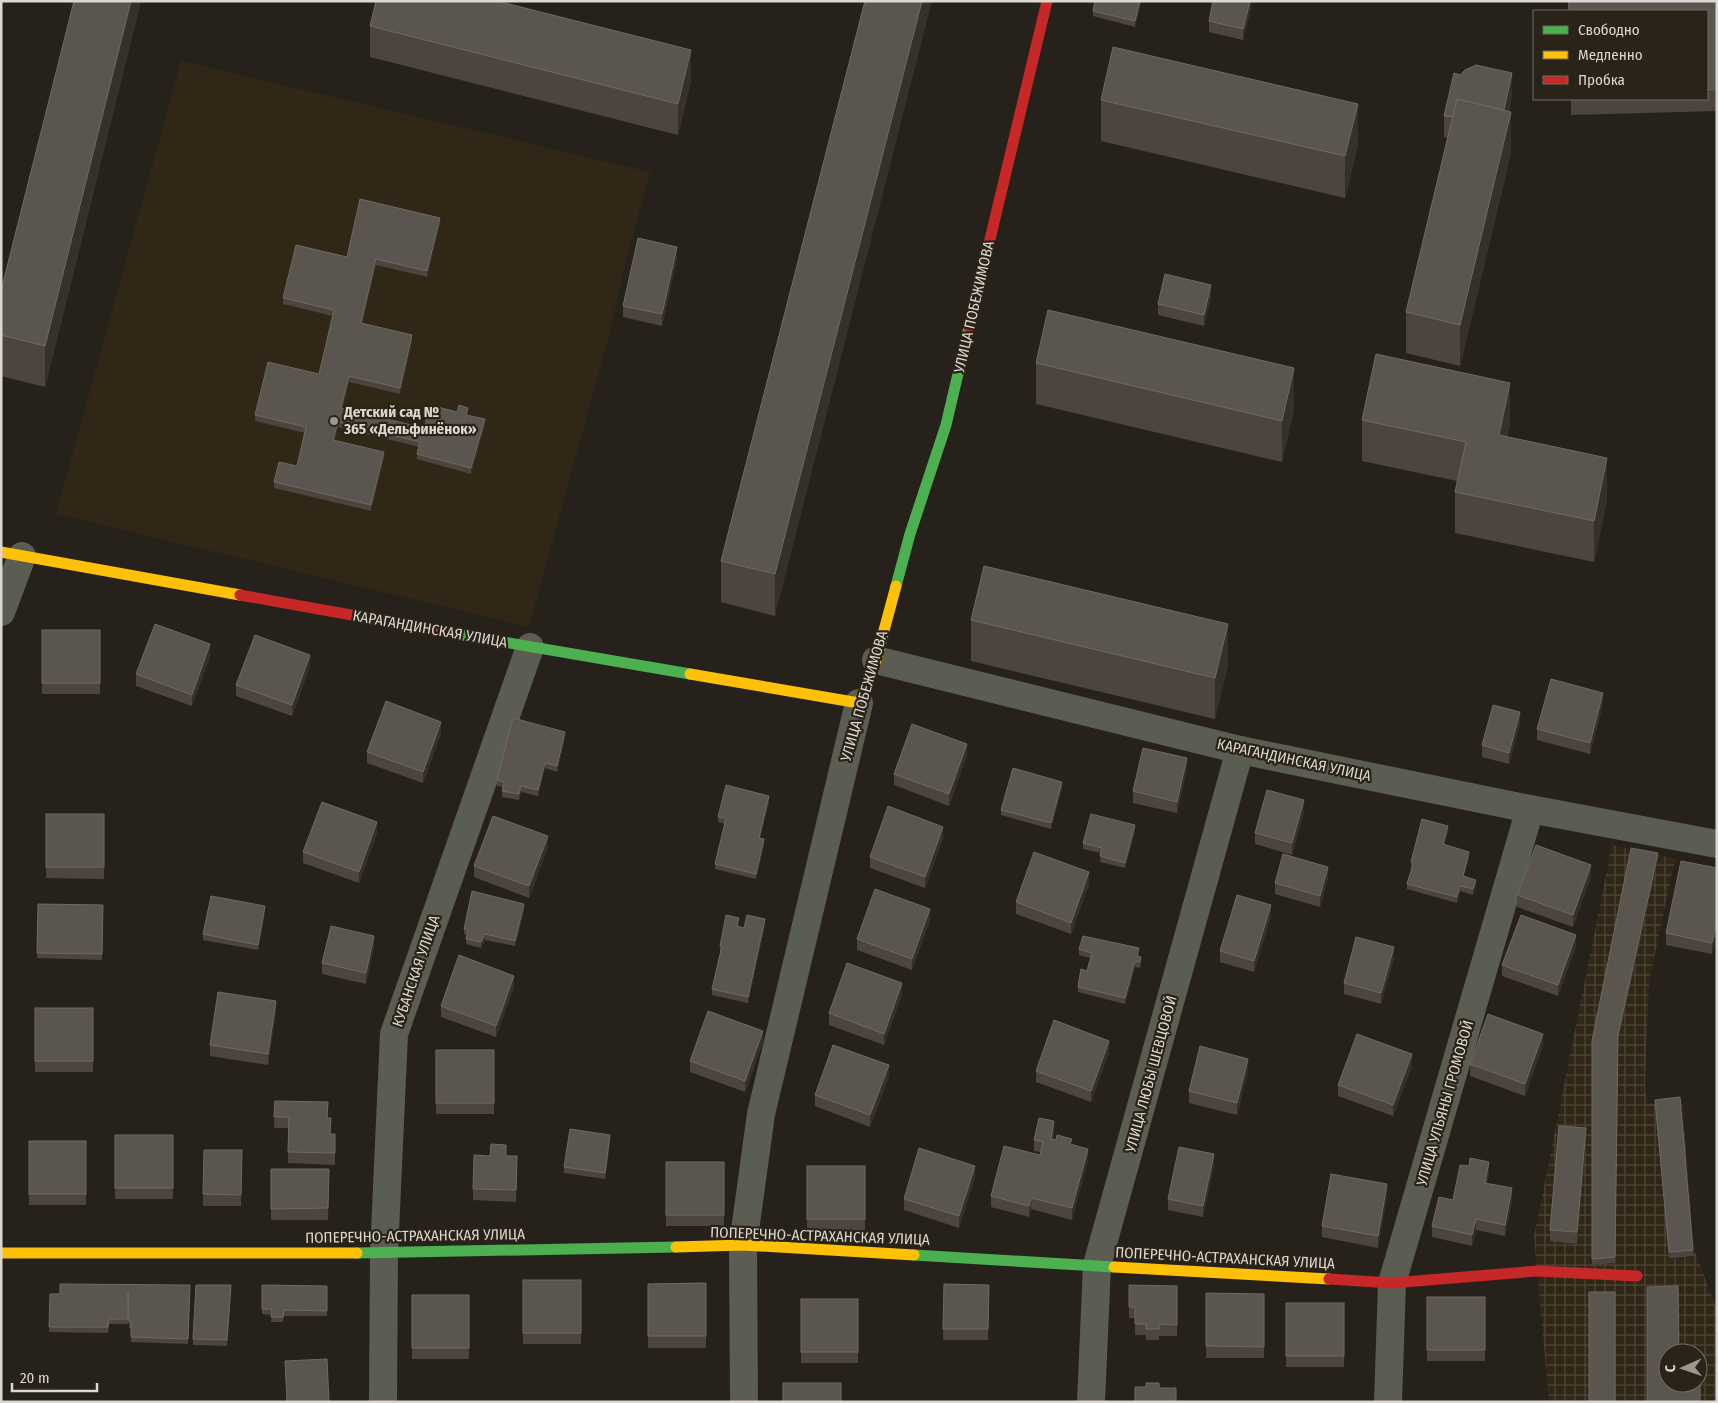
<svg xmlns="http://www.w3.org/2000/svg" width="1718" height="1403" font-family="'Fira Sans Condensed',sans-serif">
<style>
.built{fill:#302717}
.industrial{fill:url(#industrial-grid);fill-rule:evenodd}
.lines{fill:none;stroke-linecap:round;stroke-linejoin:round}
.street{stroke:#5c5d52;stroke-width:28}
.fast{stroke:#4caf50;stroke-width:11}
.slow{stroke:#ffc107;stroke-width:11}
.jam{stroke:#c62828;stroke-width:11}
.wall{fill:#4c453f}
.shaded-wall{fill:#36302a}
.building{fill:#5b554f;stroke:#706963}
.poi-dot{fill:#9c9891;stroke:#2a2317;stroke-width:2}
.labels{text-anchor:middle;stroke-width:4.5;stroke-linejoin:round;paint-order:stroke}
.street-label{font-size:15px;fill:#dcd7d0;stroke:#2a2317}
.poi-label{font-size:15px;font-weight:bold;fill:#dcd7d0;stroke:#2a2317;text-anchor:start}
</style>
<defs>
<pattern id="industrial-grid" width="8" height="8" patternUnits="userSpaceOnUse" patternTransform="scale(1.25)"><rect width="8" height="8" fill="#302717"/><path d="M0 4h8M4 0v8" fill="none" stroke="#4d4638"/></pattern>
</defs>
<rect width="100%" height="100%" fill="#26221b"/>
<path class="built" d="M181,61L650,172L626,261L611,328L529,627L56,514Z"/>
<path class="industrial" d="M1612,845L1675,859L1649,982L1645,1086L1647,1104L1682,1101L1694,1250L1717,1309V1402H1549L1534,1237ZM1668,1353H1698V1383H1668Z"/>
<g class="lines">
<g class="street">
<path d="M1,612L22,556"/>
<path d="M876,660L1240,750L1530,809L1717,844"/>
<path d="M383,1402L384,1253L394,1034L530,647"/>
<path d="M744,1402L743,1245L761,1114L859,703"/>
<path d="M1091,1402L1097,1265L1240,750"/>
<path d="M1388,1402L1392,1283L1530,809"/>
</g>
<g class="fast">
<path d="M896,586L910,534L946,425L969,327"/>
<path d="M457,634L690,674"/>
<path d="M357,1253L676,1247"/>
<path d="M914,1255L1114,1267"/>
</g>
<g class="slow">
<path d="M1,552L240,595"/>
<path d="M690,674L859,703L876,660L896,586"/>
<path d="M676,1247L743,1245L914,1255"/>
<path d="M1,1253H357"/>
<path d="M1114,1267L1329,1279"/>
</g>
<g class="jam">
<path d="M969,327L1047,1"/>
<path d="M240,595L457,634"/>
<path d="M1329,1279L1392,1283L1537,1271L1637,1276"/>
</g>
</g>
<g class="wall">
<path d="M74,1H141L45,387L1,376V291Z"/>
<path d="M865,1L775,616L721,602V561Z"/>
<path d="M1141,1L1135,27L1093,16V11Z"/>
<path d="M1251,1V8L1243,40L1209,32V21Z"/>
<path d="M1568,1H1717V111L1571,115V99H1707V11H1568Z"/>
<path d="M370,26L691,81L678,135L370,57Z"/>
<path d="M1512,95L1509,111L1511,153L1460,366L1406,353V312L1448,138L1444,137V116Z"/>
<path d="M1101,100L1358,145L1345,198L1101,141Z"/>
<path d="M440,223L427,277L376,265L362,323L412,341L400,394L349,382L342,408L424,428L457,412L468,414L467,415L485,425L471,474L417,459V454L419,447L338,427L335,440L384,458L371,511L274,488V482L297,466L305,433L255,421V415L319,374L333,316L283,304V298Z"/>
<path d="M677,258L662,326L623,317V306Z"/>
<path d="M1211,296L1204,326L1158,315V304Z"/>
<path d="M1036,363L1294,409L1282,462L1036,404Z"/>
<path d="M1362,420L1510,424L1507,437L1607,499L1594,562L1455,533V492L1457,481L1362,461Z"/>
<path d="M971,620L1228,665L1215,719L971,661Z"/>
<rect x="42" y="630" width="58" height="64"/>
<path d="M210,656L192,706L136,686V674Z"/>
<path d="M310,666L292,716L236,696V685Z"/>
<path d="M1603,704L1590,754L1537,740V729Z"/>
<path d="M1520,723L1509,764L1482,757V745Z"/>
<path d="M441,733L423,783L367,763V752Z"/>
<path d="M565,738L557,772L545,768L538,796L521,792L519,800L502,797V791L503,787L497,786V780Z"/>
<path d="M967,755L949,806L894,785V774Z"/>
<path d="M1187,769L1177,813L1133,803V791Z"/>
<path d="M1062,788L1051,829L1001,815V810Z"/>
<path d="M769,801L760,838L764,845L756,879L715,869V864L725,824L718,822V817Z"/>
<path d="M1304,811L1292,855L1255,844V833Z"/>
<path d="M46,814H104V879L46,878Z"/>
<path d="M1135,831L1125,868L1100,862L1101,853L1083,849V843Z"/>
<path d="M1448,832L1444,845L1469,857L1464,876L1476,885L1473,895L1460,891L1457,903L1407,889V884L1412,868H1411V862Z"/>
<path d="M377,833L359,883L303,863V852Z"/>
<path d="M943,838L925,888L870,868V857Z"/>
<path d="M548,847L529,898L474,877V866Z"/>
<path d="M1658,859L1618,1041L1615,1263L1592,1265V1041Z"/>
<path d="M1717,868L1712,954L1666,945V933Z"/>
<path d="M1591,876L1573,927L1517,907V895Z"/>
<path d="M1328,878L1320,907L1275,894V883Z"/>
<path d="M1089,884L1071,934L1016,914V902Z"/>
<path d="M38,904L103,905L102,960L37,958Z"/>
<path d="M524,910L515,946L485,940L481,948L466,944L467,935L464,934V929Z"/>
<path d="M265,912L258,950L203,940V934Z"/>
<path d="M1271,916L1254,972L1220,962V951Z"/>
<path d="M930,920L912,970L857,950V939Z"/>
<path d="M739,923L738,926L744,928L765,925L748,1003L712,995V989L721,951H720V946Z"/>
<path d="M1576,946L1558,996L1502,976V965Z"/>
<path d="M374,947L366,984L322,974V963Z"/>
<path d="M1079,949L1139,954L1138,956L1141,963L1140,968L1135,967L1125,1004L1078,992V987L1087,971L1090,958L1079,955Z"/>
<path d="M1394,958L1381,1004L1344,994V983Z"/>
<path d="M514,987L496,1037L441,1017V1006Z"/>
<path d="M902,994L884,1045L829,1025V1013Z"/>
<rect x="35" y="1008" width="58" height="64"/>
<path d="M276,1012L268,1065L210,1056V1045Z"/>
<path d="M763,1042L745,1092L690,1072V1061Z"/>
<path d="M1543,1045L1525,1096L1470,1076V1064Z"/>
<rect x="436" y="1050" width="58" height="64"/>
<path d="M1109,1052L1091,1102L1036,1082V1071Z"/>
<path d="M1412,1066L1393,1116L1338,1096V1085Z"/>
<path d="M1248,1070L1237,1115L1189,1103V1091Z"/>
<path d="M889,1076L870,1127L815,1106V1095Z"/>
<path d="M1655,1100L1693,1250V1256L1669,1258Z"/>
<path d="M275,1101L328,1118L330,1134L335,1145V1165L288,1163V1128H274Z"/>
<path d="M1054,1132L1053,1140L1072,1145L1088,1160L1072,1220L1031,1209L1029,1217L991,1207V1196L1040,1155V1152L1034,1151V1140Z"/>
<rect x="115" y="1135" width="58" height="64"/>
<path d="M1586,1139L1577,1244L1550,1241V1230Z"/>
<rect x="29" y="1141" width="57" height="64"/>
<path d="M610,1141L605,1179L564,1173V1167Z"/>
<path d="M242,1150L241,1206H203V1194Z"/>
<path d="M490,1156H506L517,1168L516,1202L473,1200V1189Z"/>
<rect x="666" y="1162" width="58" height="64"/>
<path d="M1214,1165L1203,1217L1168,1210V1199Z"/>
<rect x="807" y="1166" width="58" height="64"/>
<path d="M271,1169H329L328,1220H271Z"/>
<path d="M1489,1173L1487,1183L1512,1200L1505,1236L1476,1230L1472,1246L1432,1237V1226L1453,1200Z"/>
<path d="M975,1177L959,1228L904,1210V1199Z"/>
<path d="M1387,1195L1378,1248L1322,1237V1226Z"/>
<rect x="523" y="1280" width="58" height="64"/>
<path d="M706,1283V1348H648V1284Z"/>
<path d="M944,1284L989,1285L988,1340H943Z"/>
<path d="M190,1285L188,1344L131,1342V1328H129L128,1298V1324H109L108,1333L49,1332L50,1294Z"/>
<path d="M262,1285L327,1286V1316H284L283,1322H271L272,1315L262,1314Z"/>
<path d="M1129,1285L1177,1286V1336H1159V1340H1146V1335H1135V1318H1129Z"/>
<path d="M231,1290L227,1346L193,1345V1339Z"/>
<path d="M1206,1293L1264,1294V1358H1206Z"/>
<rect x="412" y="1295" width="57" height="64"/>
<rect x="1427" y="1297" width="58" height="64"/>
<rect x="801" y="1299" width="57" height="64"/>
<rect x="1286" y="1303" width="58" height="64"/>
</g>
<g class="shaded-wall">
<path d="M131,1H141L45,387V346Z"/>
<path d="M922,1H932L775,616V574Z"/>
<path d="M1140,1H1141L1135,27V21Z"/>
<path d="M1250,1H1251V8L1243,40V29Z"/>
<path d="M691,50V81L678,135V104Z"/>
<path d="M1512,73V95L1500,150V128Z"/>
<path d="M1358,104V145L1345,198V156Z"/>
<path d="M1511,112V153L1460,366V325Z"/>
<path d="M440,218V223L427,277V271Z"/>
<path d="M677,247V258L662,326V314Z"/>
<path d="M376,259V265L361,328V323Z"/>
<path d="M1211,285V296L1204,326V315Z"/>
<path d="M412,335V341L400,394V388Z"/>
<path d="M1294,368V409L1282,462V421Z"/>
<path d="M349,376V382L341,414V408Z"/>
<path d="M1510,383V424L1499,477V435Z"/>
<path d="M485,419V425L471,474V468Z"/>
<path d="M338,422V427L333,445V440Z"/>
<path d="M384,452V458L371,511V505Z"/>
<path d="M1607,458V499L1594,562V521Z"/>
<path d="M1228,624V665L1215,719V678Z"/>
<path d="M210,644V656L192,706V695Z"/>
<path d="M310,655V666L292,716V705Z"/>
<path d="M1603,693V704L1590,754V743Z"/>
<path d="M1520,712V723L1509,764V753Z"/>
<path d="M441,722V733L423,783V772Z"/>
<path d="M565,732V738L557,772V766Z"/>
<path d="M967,744V755L949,806V794Z"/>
<path d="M1187,758V769L1177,813V802Z"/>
<path d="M545,763V768L538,796V790Z"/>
<path d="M1062,782V788L1051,829V823Z"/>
<path d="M521,786V792L519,800V794Z"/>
<path d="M769,796V801L759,844V838Z"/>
<path d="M1304,800V811L1292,855V843Z"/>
<path d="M377,822V833L359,883V872Z"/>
<path d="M1135,825V831L1125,868V863Z"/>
<path d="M1448,826V832L1443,850V844Z"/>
<path d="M943,827V838L925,888V877Z"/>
<path d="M548,836V847L529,898V886Z"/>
<path d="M764,839V845L756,879V874Z"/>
<path d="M1469,852V857L1463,881V876Z"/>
<path d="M1658,853V859L1618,1041L1615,1263L1618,1035Z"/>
<path d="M1591,865V876L1573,927V915Z"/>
<path d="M1328,867V878L1320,907V896Z"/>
<path d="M1089,872V884L1071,934V923Z"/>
<path d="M1476,880V885L1473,895V889Z"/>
<path d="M1460,886V891L1457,903V897Z"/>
<path d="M524,904V910L515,946V941Z"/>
<path d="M1271,905V916L1254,972V961Z"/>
<path d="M265,906V912L258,950V945Z"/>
<path d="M930,909V920L912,970V959Z"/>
<path d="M765,919V925L748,1003V997Z"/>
<path d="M1717,922V933L1712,954V943Z"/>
<path d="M485,934V940L481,948V942Z"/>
<path d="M1576,935V946L1558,996V985Z"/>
<path d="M374,936V947L366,984V973Z"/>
<path d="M1394,947V958L1381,1004V993Z"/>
<path d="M1135,961V967L1125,1004V998Z"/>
<path d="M514,976V987L496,1037V1026Z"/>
<path d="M902,983V994L884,1045V1034Z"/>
<path d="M276,1001V1012L268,1065V1054Z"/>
<path d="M763,1031V1042L745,1092V1081Z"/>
<path d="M1543,1034V1045L1525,1096V1084Z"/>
<path d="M1109,1041V1052L1091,1102V1091Z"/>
<path d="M1412,1054V1066L1393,1116V1105Z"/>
<path d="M1248,1059V1070L1237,1115V1103Z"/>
<path d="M889,1065V1076L870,1127V1115Z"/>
<path d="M1054,1121V1132L1051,1150V1139Z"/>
<path d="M1586,1128V1139L1577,1244V1232Z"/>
<path d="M610,1135V1141L605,1179V1173Z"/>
<path d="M1088,1149V1160L1072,1220V1208Z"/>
<path d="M1214,1154V1165L1203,1217V1206Z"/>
<path d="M1489,1162V1173L1485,1194V1183Z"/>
<path d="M975,1166V1177L959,1228V1216Z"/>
<path d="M1387,1184V1195L1378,1248V1236Z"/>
<path d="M1512,1188V1200L1505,1236V1225Z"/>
<path d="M1031,1198V1209L1029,1217V1206Z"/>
<path d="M1476,1219V1230L1472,1246V1235Z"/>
</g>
<g class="building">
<path d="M74,1H131L45,346L1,335V291Z"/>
<path d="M376,1H497L691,50L678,104L370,26Z"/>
<path d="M865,1H922L775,574L721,561Z"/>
<path d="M1095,1H1140L1135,21L1093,11Z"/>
<path d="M1213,1H1250L1243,29L1209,21Z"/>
<path d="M1569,1H1717V89L1707,90V11H1569Z"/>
<path d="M1113,47L1358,104L1345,156L1101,100Z"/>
<path d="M1476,65L1512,73L1504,110L1457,99L1453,117L1444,116L1454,73L1460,75L1465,70Z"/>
<path d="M1457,99L1511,112L1460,325L1406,312Z"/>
<path d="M360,199L440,218L427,271L376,259L361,323L412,335L400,388L349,376L341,408L424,428L430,405L457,412L459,405L468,408L466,415L485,419L471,468L417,454L420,442L338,422L333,440L384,452L371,505L274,482L279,462L297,466L306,427L255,415L268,362L319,374L334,310L283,298L296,245L347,257Z"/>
<path d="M638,238L677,247L662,314L623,306Z"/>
<path d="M1165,274L1211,285L1204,315L1158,304Z"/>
<path d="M1048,310L1294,368L1282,421L1036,363Z"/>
<path d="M1376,354L1510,383L1499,435L1607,458L1594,521L1455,492L1466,442L1362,420Z"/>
<path d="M984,566L1228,624L1215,678L971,620Z"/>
<path d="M155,624L210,644L192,695L136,674Z"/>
<rect x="42" y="630" width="58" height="53"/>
<path d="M255,635L310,655L292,705L236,685Z"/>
<path d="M1551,679L1603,693L1590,743L1537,729Z"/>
<path d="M386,701L441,722L423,772L367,752Z"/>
<path d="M1493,705L1520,712L1509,753L1482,745Z"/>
<path d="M513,718L565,732L557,766L545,763L538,790L521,786L519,794L502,791L504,782L497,780Z"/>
<path d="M912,724L967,744L949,794L894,774Z"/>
<path d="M1143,748L1187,758L1177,802L1133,791Z"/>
<path d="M1013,768L1062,782L1051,823L1001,810Z"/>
<path d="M726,785L769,796L759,838L764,839L756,874L715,864L726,818L718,817Z"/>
<path d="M1267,790L1304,800L1292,843L1255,833Z"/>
<path d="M322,802L377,822L359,872L303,852Z"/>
<path d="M888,806L943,827L925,877L870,857Z"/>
<rect x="46" y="814" width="58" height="53"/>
<path d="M1091,814L1135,825L1125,863L1100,856L1102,848L1083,843Z"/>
<path d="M493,816L548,836L529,886L474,866Z"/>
<path d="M1422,819L1448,826L1443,844L1469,852L1463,876L1476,880L1473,889L1460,886L1457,897L1407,884L1413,864L1411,862Z"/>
<path d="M1536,845L1591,865L1573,915L1517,895Z"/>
<path d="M1631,848L1658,853L1618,1035L1615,1257L1592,1259V1041Z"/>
<path d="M1034,852L1089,872L1071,923L1016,902Z"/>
<path d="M1283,854L1328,867L1320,896L1275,883Z"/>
<path d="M1681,861L1717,868V922L1712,943L1666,933Z"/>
<path d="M875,889L930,909L912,959L857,939Z"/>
<path d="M472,891L524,904L515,941L485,934L481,942L466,939L468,930L464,929Z"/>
<path d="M1237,895L1271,905L1254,961L1220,951Z"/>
<path d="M211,896L265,906L258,945L203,934Z"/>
<path d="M38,904L103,905L102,954L37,953Z"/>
<path d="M726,915L739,918L737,926L744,928L747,915L765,919L748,997L712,989L722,946H720Z"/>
<path d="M1521,915L1576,935L1558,985L1502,965Z"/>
<path d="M331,926L374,936L366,973L322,963Z"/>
<path d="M1083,936L1139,948L1137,956L1141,957L1140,962L1135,961L1125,998L1078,987L1081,969L1087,971L1092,953L1079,949Z"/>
<path d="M1356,937L1394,947L1381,993L1344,983Z"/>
<path d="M459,955L514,976L496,1026L441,1006Z"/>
<path d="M847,963L902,983L884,1034L829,1013Z"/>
<path d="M218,992L276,1001L268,1054L210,1045Z"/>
<rect x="35" y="1008" width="58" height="53"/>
<path d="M708,1011L763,1031L745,1081L690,1061Z"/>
<path d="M1488,1014L1543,1034L1525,1084L1470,1064Z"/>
<path d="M1054,1020L1109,1041L1091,1091L1036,1071Z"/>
<path d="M1357,1034L1412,1054L1393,1105L1338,1085Z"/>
<path d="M833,1045L889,1065L870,1115L815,1095Z"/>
<path d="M1200,1046L1248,1059L1237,1103L1189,1091Z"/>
<rect x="436" y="1050" width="58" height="53"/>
<path d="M1680,1097L1693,1250L1669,1252L1655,1100Z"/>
<path d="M275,1101L328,1102L327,1118H331L330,1134H335V1153L288,1152L289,1117H274Z"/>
<path d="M1039,1118L1054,1121L1051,1139L1056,1140L1057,1135L1072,1139L1070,1144L1088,1149L1072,1208L1031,1198L1029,1206L991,1196L1004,1146L1040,1155L1043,1142L1034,1140Z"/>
<path d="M1559,1126L1586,1128L1577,1232L1550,1230Z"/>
<path d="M570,1129L610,1135L605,1173L564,1167Z"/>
<rect x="115" y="1135" width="58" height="53"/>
<rect x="29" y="1141" width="57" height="53"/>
<path d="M491,1144L506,1145V1156H517L516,1190L473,1189L474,1155L490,1156Z"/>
<path d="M1179,1147L1214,1154L1203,1206L1168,1199Z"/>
<path d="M919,1148L975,1166L959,1216L904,1199Z"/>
<path d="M204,1150H242L241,1195L203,1194Z"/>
<path d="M1470,1158L1489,1162L1485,1183L1512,1188L1505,1225L1476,1219L1472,1235L1432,1226L1439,1197L1453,1200L1460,1165L1469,1166Z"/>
<rect x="666" y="1162" width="58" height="53"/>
<rect x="807" y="1166" width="58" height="53"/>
<path d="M271,1169H329L328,1208L271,1209Z"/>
<path d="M1331,1174L1387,1184L1378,1236L1322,1226Z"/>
<rect x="523" y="1280" width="58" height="53"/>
<path d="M706,1283V1336H648V1284Z"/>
<path d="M60,1284L190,1285L188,1339L131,1337V1322H129L128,1292V1319H109L108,1327H49L50,1294H60Z"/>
<path d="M944,1284L989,1285L988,1329H943Z"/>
<path d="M196,1285H231L227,1340L193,1339Z"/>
<path d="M262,1285L327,1286V1311L284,1310L283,1317H271L272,1309H262Z"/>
<path d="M1129,1285L1177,1286V1325L1159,1324V1329H1146V1324H1135V1307H1129Z"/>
<path d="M1678,1286L1679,1353H1668V1383H1698V1380H1700V1402H1647V1287Z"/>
<rect x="1589" y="1292" width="26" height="110"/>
<path d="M1206,1293L1264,1294V1347L1206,1346Z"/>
<rect x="412" y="1295" width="57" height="53"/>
<rect x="1427" y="1297" width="58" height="53"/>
<rect x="801" y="1299" width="57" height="53"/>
<rect x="1286" y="1303" width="58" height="53"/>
<path d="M327,1359L329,1402H287L285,1361Z"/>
<rect x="783" y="1383" width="58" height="19"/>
<path d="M1146,1383H1159V1388H1176V1402H1135V1387H1146Z"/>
</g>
<circle class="poi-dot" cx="334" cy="421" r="5"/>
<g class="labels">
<g class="street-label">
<text transform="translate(974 307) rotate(-77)" y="5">УЛИЦА ПОБЕЖИМОВА</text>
<text transform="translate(430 629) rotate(10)" y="5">КАРАГАНДИНСКАЯ УЛИЦА</text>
<text transform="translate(864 696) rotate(-74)" y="5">УЛИЦА ПОБЕЖИМОВА</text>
<text transform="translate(1294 760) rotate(12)" y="5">КАРАГАНДИНСКАЯ УЛИЦА</text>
<text transform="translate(416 971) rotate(-71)" y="5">КУБАНСКАЯ УЛИЦА</text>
<text transform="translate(1151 1074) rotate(-75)" y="5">УЛИЦА ЛЮБЫ ШЕВЦОВОЙ</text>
<text transform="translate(1445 1103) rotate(-74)" y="5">УЛИЦА УЛЬЯНЫ ГРОМОВОЙ</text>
<text transform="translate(415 1236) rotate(-1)" y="5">ПОПЕРЕЧНО-АСТРАХАНСКАЯ УЛИЦА</text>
<text transform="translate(820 1236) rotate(2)" y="5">ПОПЕРЕЧНО-АСТРАХАНСКАЯ УЛИЦА</text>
<text transform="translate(1225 1258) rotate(3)" y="5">ПОПЕРЕЧНО-АСТРАХАНСКАЯ УЛИЦА</text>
</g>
<g class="poi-label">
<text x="344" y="417">Детский сад №<tspan x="344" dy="17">365 «Дельфинёнок»</tspan></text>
</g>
</g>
<rect width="1718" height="1403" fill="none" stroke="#dcd7d0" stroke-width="5"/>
<rect x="1533" y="10" width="175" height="90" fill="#2a2317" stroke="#716b61"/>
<rect x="1543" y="26" width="25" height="8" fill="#4caf50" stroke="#716b61"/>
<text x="1578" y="35" font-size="15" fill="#dcd7d0">Свободно</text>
<rect x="1543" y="51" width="25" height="8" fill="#ffc107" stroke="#716b61"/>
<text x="1578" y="60" font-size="15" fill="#dcd7d0">Медленно</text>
<rect x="1543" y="76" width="25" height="8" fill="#c62828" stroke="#716b61"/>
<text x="1578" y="85" font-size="15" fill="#dcd7d0">Пробка</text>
<g transform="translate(1683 1368) rotate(268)"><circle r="24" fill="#2a2317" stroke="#716b61"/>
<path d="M0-4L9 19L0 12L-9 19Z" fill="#9c9891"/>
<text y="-8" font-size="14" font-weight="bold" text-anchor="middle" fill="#dcd7d0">С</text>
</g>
<path d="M12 1383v8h85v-8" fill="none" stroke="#dcd7d0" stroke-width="2.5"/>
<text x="20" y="1383" font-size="15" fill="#dcd7d0" stroke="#2a2317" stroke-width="4" paint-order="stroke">20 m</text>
</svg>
